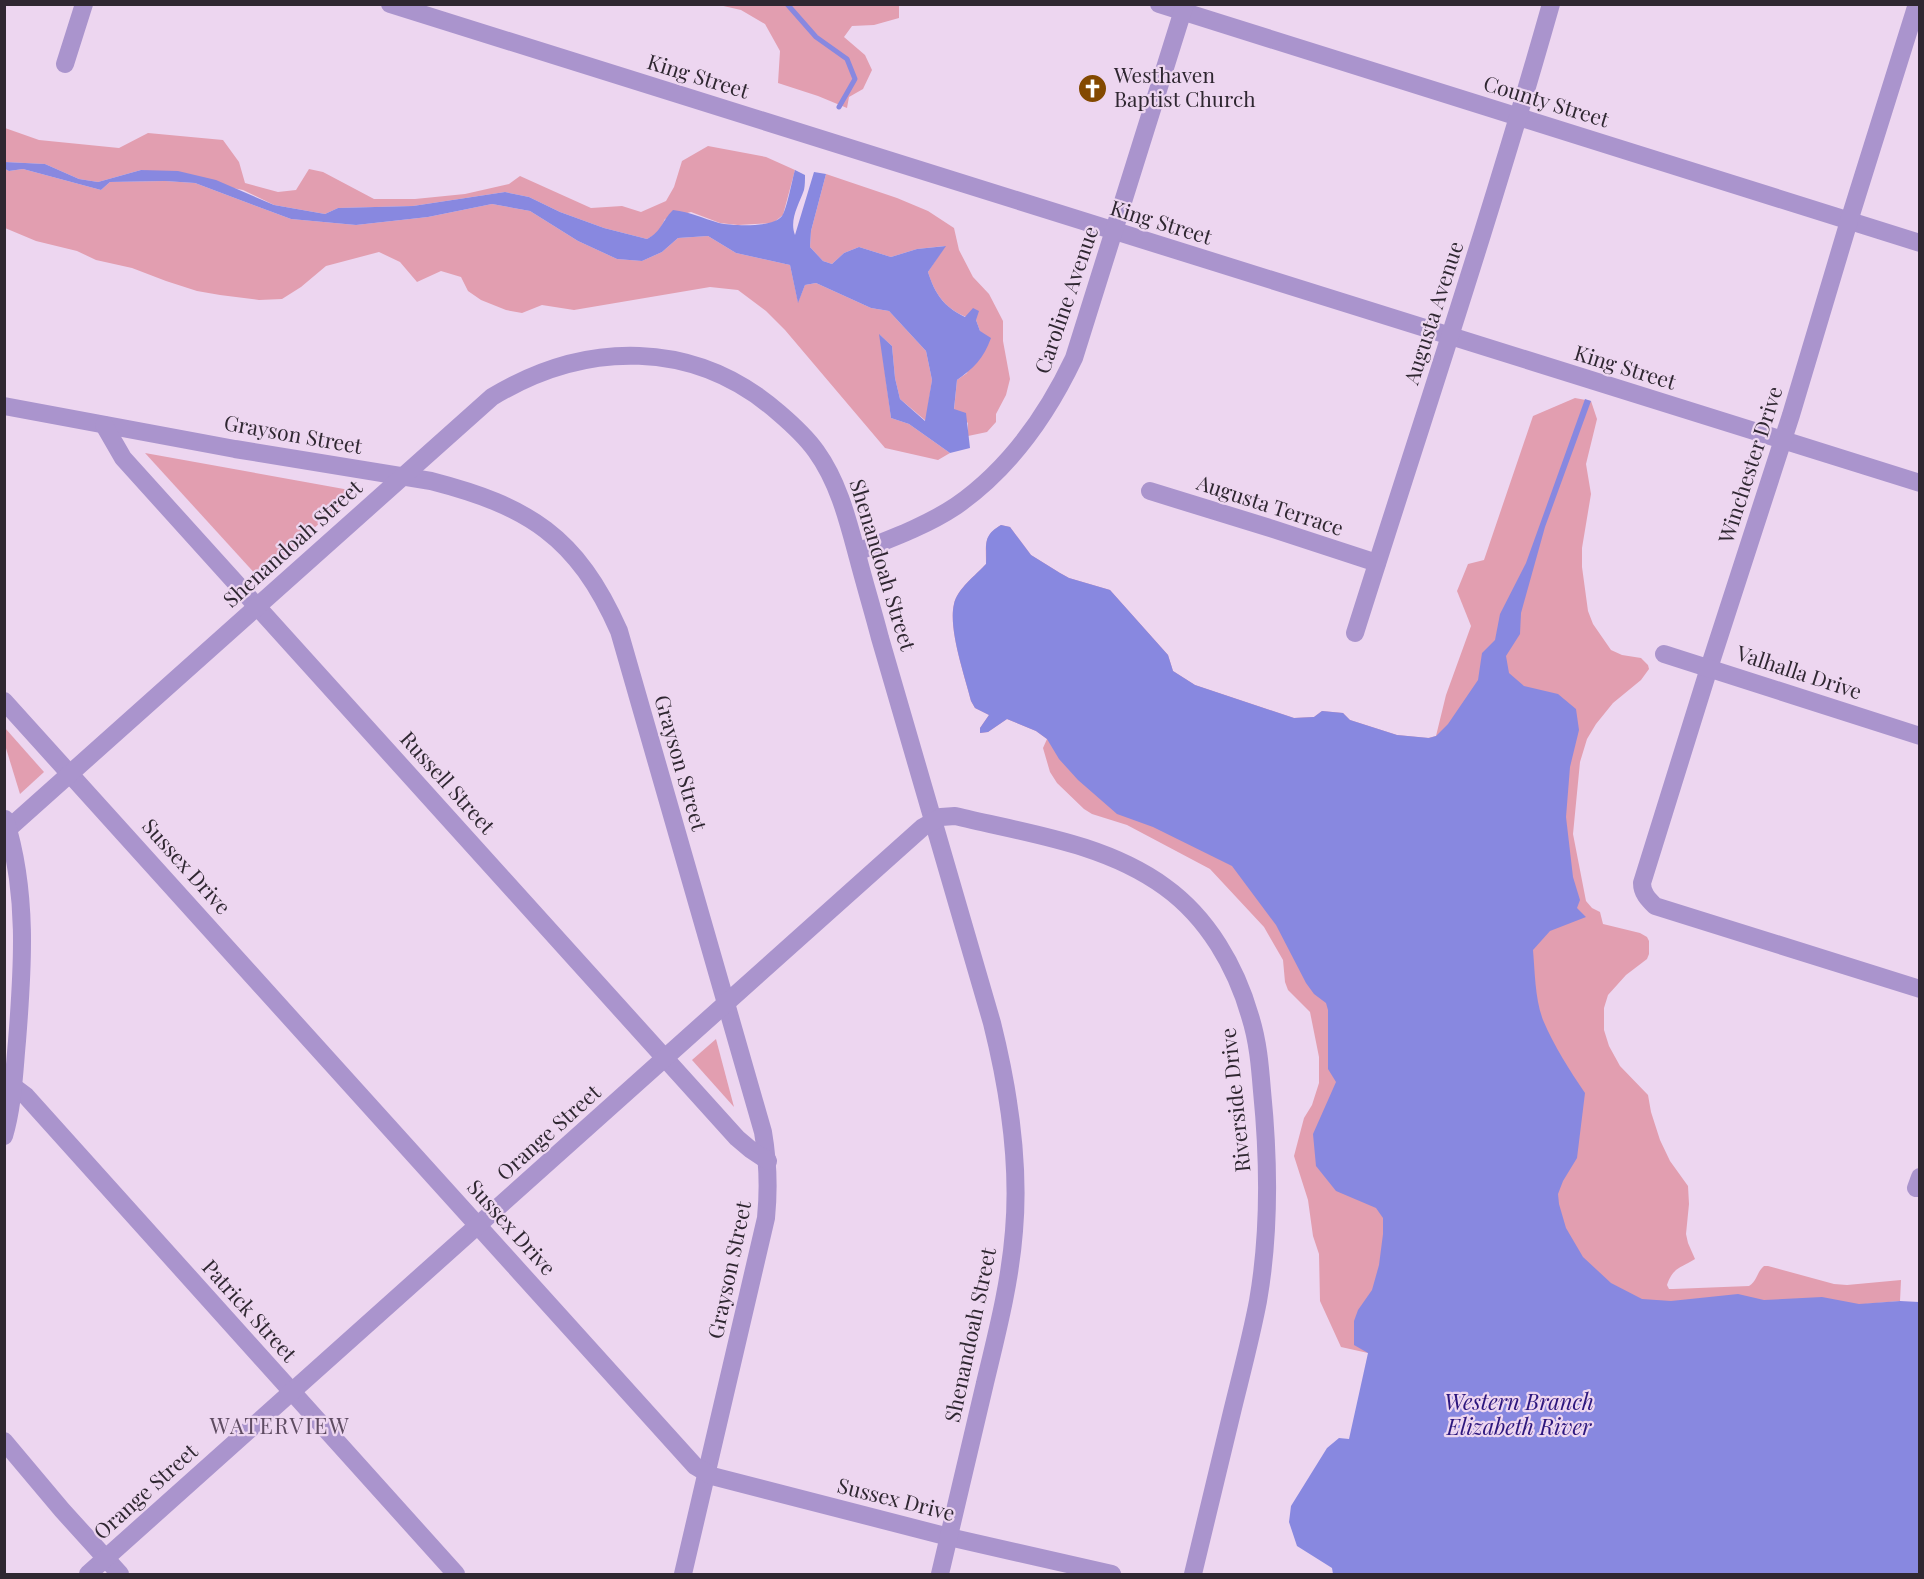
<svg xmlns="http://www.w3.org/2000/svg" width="1924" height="1579" font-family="'Playfair Display',serif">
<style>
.green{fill:#e29eb0}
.water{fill:#8888e0}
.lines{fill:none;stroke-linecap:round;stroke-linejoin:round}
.stream{stroke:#8888e0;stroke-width:5}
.minor{stroke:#aa94cd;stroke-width:18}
.labels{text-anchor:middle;stroke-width:4.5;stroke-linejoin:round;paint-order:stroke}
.poi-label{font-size:21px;fill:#2f2731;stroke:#edd6f0;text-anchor:start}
.street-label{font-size:21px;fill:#2f2731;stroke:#edd6f0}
.water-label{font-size:22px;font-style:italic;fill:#2c167d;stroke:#edd6f0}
.neighbourhood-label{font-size:22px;letter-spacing:1.5px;fill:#5f4c62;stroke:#edd6f0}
</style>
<rect width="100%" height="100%" fill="#edd6f0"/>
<g class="green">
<path d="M719,5H899V18L874,25L852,26L844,37L865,55L872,70L863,89L849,97L847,108L818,96L778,83L780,51L765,24L741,10Z"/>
<path d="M5,128L39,140L119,148L148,133L223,140L239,162L245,183L278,192L296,190L309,169L323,172L374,199H415L465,194L509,184L520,176L591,208L622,206L641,212L666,201L674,187L682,161L708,146L766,157L795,170L783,215L773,223L738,225L720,223L691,212L665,219L658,233L647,239L604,228L560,212L529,197L505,192L413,206L338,208L325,214L274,205L243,190L141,170L98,182L79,179L45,164L5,162Z"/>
<path d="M5,169L9,171L23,169L101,190L110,182L165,181L195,183L291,219L356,225L428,217L492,204L530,211L578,241L617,259L642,261L662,252L678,238L708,236L736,253L790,265L798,302L805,285L816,283L871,308L889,311L926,351L932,380L926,421L900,399L895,378L892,346L880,335L891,418L909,424L950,453L938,460L885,448L785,330L766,311L738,290L710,287L574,310L542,305L522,313L506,310L481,300L468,291L461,277L441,271L417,282L400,262L379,252L326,266L301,287L282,299L259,300L220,295L197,291L166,281L132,268L96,260L77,251L36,241L5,228Z"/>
<path d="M826,174L897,198L928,211L954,228L959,250L973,277L989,294L1003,321V341L1010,379L1006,395L996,414V422L987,432L968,436V423L954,410L957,380L967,373L980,331L976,320C949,313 936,298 928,272L945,246L917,249L891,257L859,247L844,253L832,264L823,261L810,247L811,231Z"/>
<path d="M1575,398L1591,401L1597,419L1586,464L1591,494L1582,548V567L1588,611L1593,624L1611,650L1622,655L1641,658L1648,665L1649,669L1641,680L1613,703L1596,724L1587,739L1580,762L1573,834L1586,901L1592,908L1600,912L1603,924L1640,933L1647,937L1649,941V954L1647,959L1626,975L1608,995L1604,1008V1030L1609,1046L1620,1066L1648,1095L1651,1112L1660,1140L1670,1161L1688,1186L1689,1204L1686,1234L1688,1243L1695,1259C1681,1268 1673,1267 1667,1285L1669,1289H1673L1749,1286C1758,1280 1756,1273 1764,1266H1768L1834,1284L1847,1285L1901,1280L1900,1301L1680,1320L1393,1172L1368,1353L1341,1347L1320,1301L1319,1254L1313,1236L1308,1200L1294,1156L1304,1118L1312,1105L1319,1083V1057L1310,1012L1288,990L1285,982L1283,960L1264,927L1210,869L1127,825L1092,814L1084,809L1057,783L1050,772L1043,748L1047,739L1036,731L1007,719L988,732L980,733V728L989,715L975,708L971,701C965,676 948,629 954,604C957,589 976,575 986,564C986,544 983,536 1001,525L1010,527L1031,555L1060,573L1069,578L1110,590L1168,655L1173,671L1195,685L1294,718L1314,717L1322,711L1343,713L1350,720L1397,735L1428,738L1436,736L1446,695L1471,626L1457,591L1468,564L1484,560L1533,416Z"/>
<path d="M145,453L355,491L259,578Z"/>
<path d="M5,728L44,772L20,794L5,745Z"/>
<path d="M716,1039L734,1107L692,1060Z"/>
</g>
<g class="water">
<path d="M5,162L45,164L79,179L98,182L141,170L178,171L216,180L274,205L325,214L338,208L413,206L505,192L529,197L560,212L604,228L647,239C662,231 661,222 673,210C691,212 702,218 719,223C733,226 773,228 782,216C787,209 792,180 795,170L805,175C805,180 805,185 804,190C799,204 789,220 795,235L814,172L826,174L811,231L810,247L823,261L832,264L844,253L859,247L891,257L917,249L946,246L928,272C935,294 944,307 965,317L973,308L979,311L976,320L980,331L991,338C984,358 973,369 957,380L954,409L966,413L970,448L950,453L909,424L891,418L879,334L892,346L895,378L900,399L925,421L932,380L926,351L889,311L871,308L816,283L805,285L798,303L790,265L736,253L708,236L678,238L662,252L642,261L617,259L578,241L530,211L492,204L428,217L356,225L291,219L195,183L165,181L110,182L101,190L23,169L9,171L5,169Z"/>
<path d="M1585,399L1591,401L1545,527L1521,613L1520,634L1506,656L1509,673L1524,686L1558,694L1576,709L1579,730L1570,767L1566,817L1573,877L1580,900L1577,908L1586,917L1550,931L1533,950C1535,973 1535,999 1543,1020C1554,1046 1570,1071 1585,1093L1577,1158L1563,1181L1558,1194L1559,1204L1566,1228L1583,1257L1611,1283L1642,1299L1671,1301L1738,1294L1764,1300L1822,1297L1859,1304L1900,1301L1919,1302V1574H1333L1332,1568L1297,1546L1289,1522L1291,1506L1327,1448L1339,1438L1349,1439L1368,1353L1354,1345V1321L1358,1310L1372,1290L1379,1265L1383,1234V1218L1376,1208L1336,1191L1316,1166L1313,1134L1336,1082L1328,1069V1010L1326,1003L1314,994L1306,983L1276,925L1232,866L1153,827L1117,814L1078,780L1059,759L1047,739L1036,731L1007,719L988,732L980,733V728L989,715L975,708L971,701C965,676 948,629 954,604C957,589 976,575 986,564C987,544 982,536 1001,525L1010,527L1031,555L1060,573L1069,578L1110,590L1168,655L1173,671L1195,685L1294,718L1314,717L1322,711L1343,713L1350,720L1397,735L1429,738L1436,736L1448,724L1478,680L1482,653L1495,640L1500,614L1526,563Z"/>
</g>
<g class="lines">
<path class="stream" d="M787,4L816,37L847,59L855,79L839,107"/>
<g class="minor">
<path d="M390,4L1920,483"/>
<path d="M1159,4L1920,243"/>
<path d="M1917,4L1849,221L1791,415L1709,668L1642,883C1642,893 1648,899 1655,906L1920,989"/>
<path d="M65,64L84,4"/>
<path d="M4,406L235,449L431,481C528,506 577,536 619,631L763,1132C768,1161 769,1188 766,1218L683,1574"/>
<path d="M104,425L123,458L737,1138L750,1149L768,1161"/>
<path d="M1150,491L1273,529L1377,563"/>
<path d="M857,552C890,539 926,526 956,506C1009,469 1047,415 1074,358L1185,4"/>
<path d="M1355,633C1421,424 1491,216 1551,4"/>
<path d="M1664,654L1920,736"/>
<path d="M4,701L695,1466L712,1476L949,1537L1112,1574"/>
<path d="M8,829L492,397C586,340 695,339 779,413C793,425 806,437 816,451C839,483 848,521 858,558C865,585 873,611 880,638C917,766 955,895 992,1023C1009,1091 1020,1161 1014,1231C1010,1283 997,1333 985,1383C970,1447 955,1511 940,1574"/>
<path d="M4,1085L18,1090L26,1096L456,1574"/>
<path d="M4,1136C13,1106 14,1073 17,1041C23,966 28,892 5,819"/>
<path d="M1916,1188L1920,1177"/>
<path d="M4,1441L62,1510L120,1574"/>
<path d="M88,1574L923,827L941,817L955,816C1025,833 1105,843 1165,887C1208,918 1236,967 1250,1016C1258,1041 1260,1066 1262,1091C1269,1161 1270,1232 1258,1301C1251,1338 1241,1375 1232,1412C1219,1466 1206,1520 1193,1574"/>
</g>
</g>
<defs>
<symbol id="church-disc" viewBox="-11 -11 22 22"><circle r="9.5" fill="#834900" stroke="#edd6f0"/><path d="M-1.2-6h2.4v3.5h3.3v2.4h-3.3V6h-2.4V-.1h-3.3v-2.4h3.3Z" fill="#fff"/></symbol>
</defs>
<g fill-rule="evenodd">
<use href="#church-disc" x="1076" y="72" width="33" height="33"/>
</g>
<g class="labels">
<g class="poi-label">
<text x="1114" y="83">Westhaven<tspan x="1114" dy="24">Baptist Church</tspan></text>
</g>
<g class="street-label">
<text transform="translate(698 77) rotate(17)" y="7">King Street</text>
<text transform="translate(1546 102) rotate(17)" y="7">County Street</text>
<text transform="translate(1161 223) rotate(17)" y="7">King Street</text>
<text transform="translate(1067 300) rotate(-71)" y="7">Caroline Avenue</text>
<text transform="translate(1434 313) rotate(-72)" y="7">Augusta Avenue</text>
<text transform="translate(1625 368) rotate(17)" y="7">King Street</text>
<text transform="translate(293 435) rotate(10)" y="7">Grayson Street</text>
<text transform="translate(1751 465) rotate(-72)" y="7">Winchester Drive</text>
<text transform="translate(1270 506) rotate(18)" y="7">Augusta Terrace</text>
<text transform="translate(293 544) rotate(-42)" y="7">Shenandoah Street</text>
<text transform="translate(882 565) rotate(73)" y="7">Shenandoah Street</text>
<text transform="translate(1799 673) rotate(18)" y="7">Valhalla Drive</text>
<text transform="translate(680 763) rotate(74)" y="7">Grayson Street</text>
<text transform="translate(447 783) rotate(48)" y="7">Russell Street</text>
<text transform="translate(186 867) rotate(48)" y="7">Sussex Drive</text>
<text transform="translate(1236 1100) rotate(-96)" y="7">Riverside Drive</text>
<text transform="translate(549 1133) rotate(-42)" y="7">Orange Street</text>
<text transform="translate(511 1228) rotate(48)" y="7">Sussex Drive</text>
<text transform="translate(730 1270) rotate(-78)" y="7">Grayson Street</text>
<text transform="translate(249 1311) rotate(48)" y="7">Patrick Street</text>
<text transform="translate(971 1335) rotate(-78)" y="7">Shenandoah Street</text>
<text transform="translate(146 1492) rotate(-42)" y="7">Orange Street</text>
<text transform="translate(896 1500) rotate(14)" y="7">Sussex Drive</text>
</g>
<g class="water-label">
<text x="1519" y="1410">Western Branch<tspan x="1519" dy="25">Elizabeth River</tspan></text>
</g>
<g class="neighbourhood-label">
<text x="280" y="1434">WATERVIEW</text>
</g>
</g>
<rect width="1924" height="1579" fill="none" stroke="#2f2731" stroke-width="12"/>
</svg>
